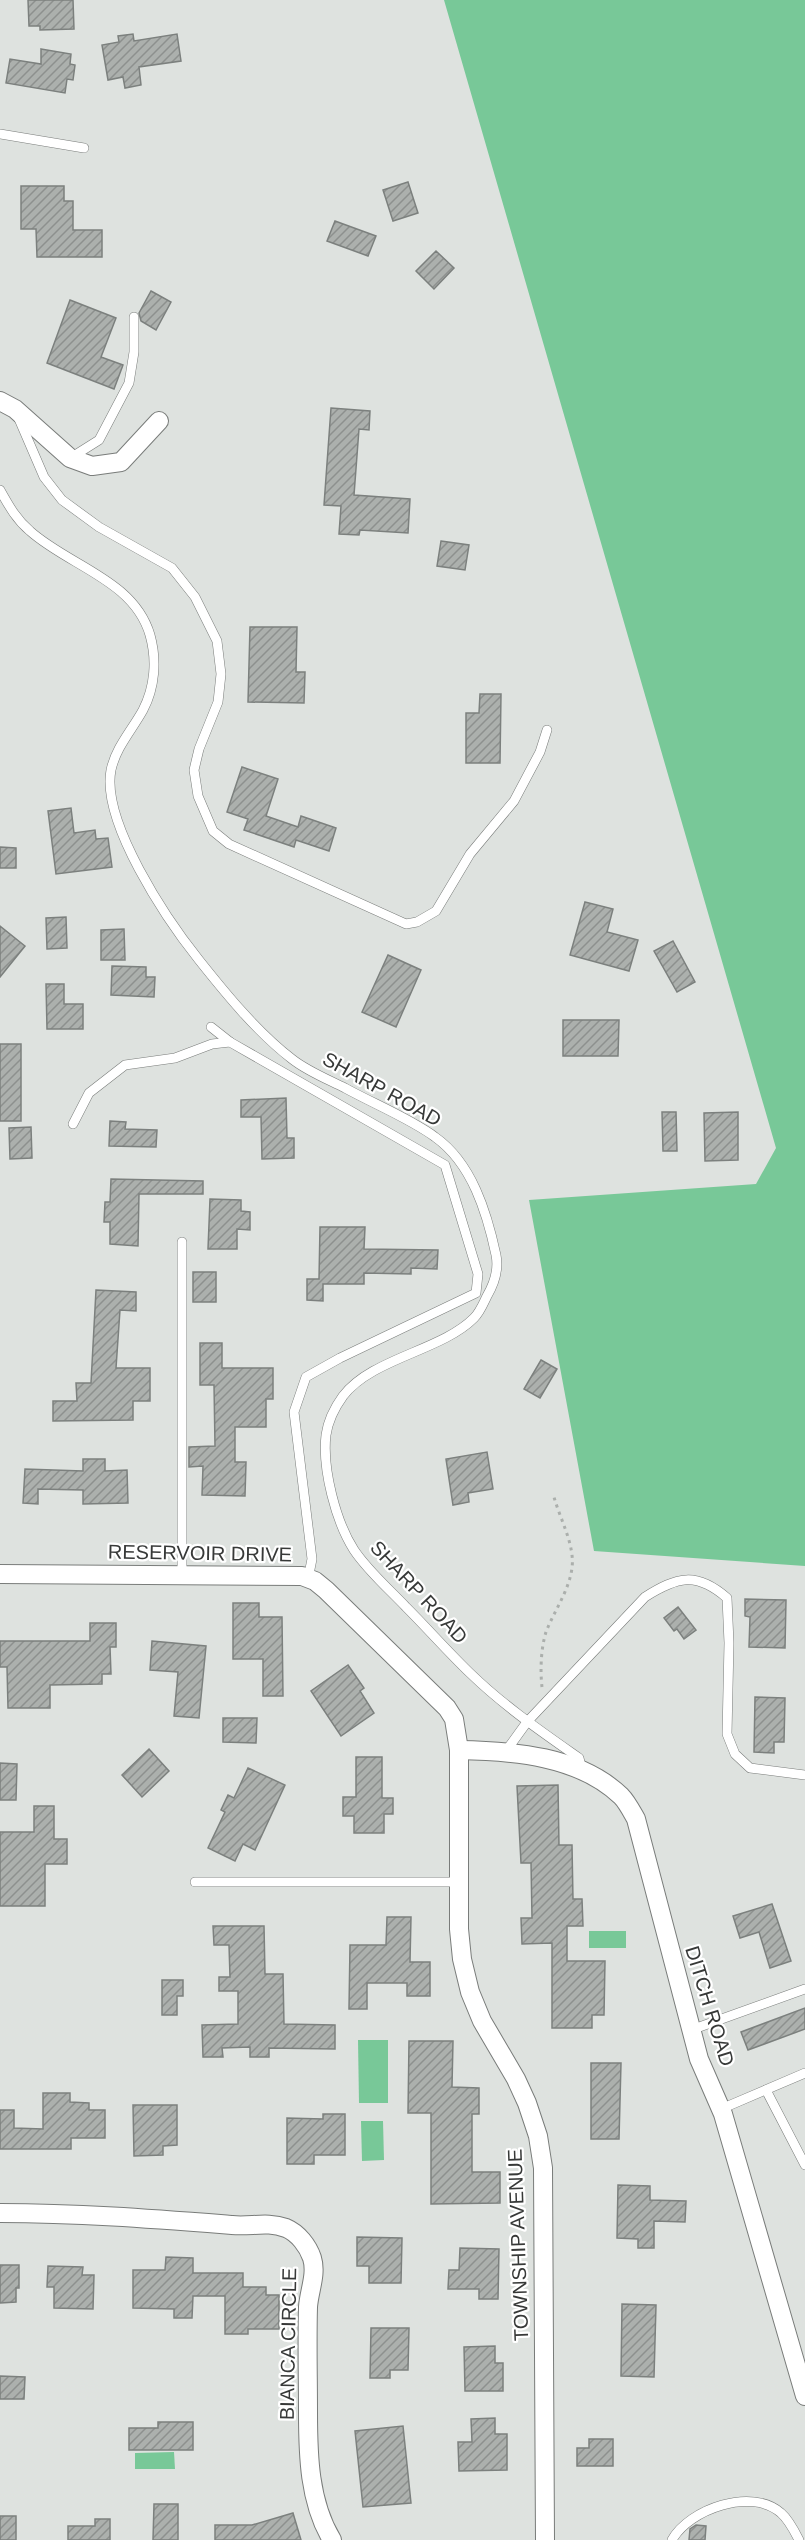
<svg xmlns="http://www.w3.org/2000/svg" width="805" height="2540" font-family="Helvetica,sans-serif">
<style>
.grass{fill:#78c898}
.building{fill:url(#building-hatch);stroke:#7c807e;stroke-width:1.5}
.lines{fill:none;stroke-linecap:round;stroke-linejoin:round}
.service-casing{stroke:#797c7a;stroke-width:10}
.minor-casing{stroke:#797c7a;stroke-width:20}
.path{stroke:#abafac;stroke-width:3;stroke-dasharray:3 4.5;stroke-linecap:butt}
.service{stroke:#fff;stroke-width:9}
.minor{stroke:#fff;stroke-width:18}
.labels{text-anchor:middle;stroke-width:4.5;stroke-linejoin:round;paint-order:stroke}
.street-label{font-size:20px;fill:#373938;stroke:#fff}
</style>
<defs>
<pattern id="building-hatch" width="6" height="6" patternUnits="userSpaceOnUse" patternTransform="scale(1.5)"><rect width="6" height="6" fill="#acb0ad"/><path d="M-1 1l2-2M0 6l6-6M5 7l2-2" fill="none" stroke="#8d908e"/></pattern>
</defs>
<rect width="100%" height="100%" fill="#dee2df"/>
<g class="grass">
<path d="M444,0H805V1566L594,1551L529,1200L756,1184L776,1148Z"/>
<rect x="589" y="1931" width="37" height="17"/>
<path d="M358,2040H388V2103H359Z"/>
<path d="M361,2121H383L384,2160L362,2161Z"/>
<path d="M174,2452L175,2469H135V2453Z"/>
</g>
<g class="building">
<path d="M28,0H73L74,29L40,30V26H29Z"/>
<path d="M133,34L134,41L177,34L181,61L139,67L141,85L125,88L123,77L108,80L102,45L119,42L118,36Z"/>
<path d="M41,49L71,54L70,64L75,65L73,80L67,79L65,93L6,83L10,59L41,64Z"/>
<path d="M408,182L418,213L393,221L383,190Z"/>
<path d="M21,186H64V201H73V230H102V257H37L36,229H21Z"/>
<path d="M335,221L376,236L368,256L327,241Z"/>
<path d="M436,251L454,268L434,289L416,271Z"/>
<path d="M151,291L171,302L156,330L141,321L139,313Z"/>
<path d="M70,300L116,318L101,357L123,365L114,389L47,363Z"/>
<path d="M331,408L370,411L369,430L359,429L354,495L410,499L408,533L360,530L359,535L339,534L341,506L324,505Z"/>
<path d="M441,541L469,545L465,570L437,566Z"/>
<path d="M250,627H297L296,672H305L304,703L248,702Z"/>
<path d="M480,694H501L500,763H466V713H479Z"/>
<path d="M242,767L278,779L266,816L298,827L301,816L336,828L329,851L296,840L294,847L244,830L248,819L227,812Z"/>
<path d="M71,808L74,833L95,830L96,839L108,838L112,867L56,874L48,811Z"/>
<path d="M0,847L16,848V868H0Z"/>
<path d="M585,902L613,909L607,932L638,940L629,971L570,955Z"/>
<path d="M66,917L67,948L47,949L46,918Z"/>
<path d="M0,926L25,946L0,977Z"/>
<path d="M124,929L125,960H101V930Z"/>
<path d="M673,941L695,982L677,992L654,951Z"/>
<path d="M388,955L421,970L396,1027L362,1012Z"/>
<path d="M112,966L146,967V977H155L154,997L111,995Z"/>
<path d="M46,984H64V1004H83V1029H47Z"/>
<path d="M563,1020H619L618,1056H563Z"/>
<rect x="0" y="1044" width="21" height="77"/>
<path d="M286,1098L287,1138H294V1158L262,1159L261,1117H241V1100Z"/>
<path d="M662,1112H676L677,1151H663Z"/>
<path d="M738,1112V1160L705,1161L704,1113Z"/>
<path d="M110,1121L126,1122L125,1129L157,1130L156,1147L109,1146Z"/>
<path d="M31,1127L32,1158L10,1159L9,1128Z"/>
<path d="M111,1179L203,1181V1194H139L138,1246L110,1244V1222H104L105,1202H110Z"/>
<path d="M210,1199L241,1200V1211L250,1212V1230L237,1229V1249H208Z"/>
<path d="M320,1227H365L364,1249L438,1250L437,1269L411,1268V1274L364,1273V1284H323V1301L307,1300V1279H319Z"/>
<rect x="193" y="1272" width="23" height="30"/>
<path d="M96,1290L136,1292V1311L120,1310L116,1368H150V1401H133V1420L53,1421V1401H77L76,1383H91Z"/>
<path d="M200,1343H222V1368H273V1399H266V1427H235V1462H246L245,1496L202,1495L203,1466L189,1467V1447L215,1446L214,1385H200Z"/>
<path d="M541,1360L557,1369L540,1398L524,1389Z"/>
<path d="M487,1452L493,1489L468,1493L469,1502L453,1505L446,1459Z"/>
<path d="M83,1459H105V1471L127,1470L128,1503L83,1504V1490L38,1489V1504L23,1503L25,1469L83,1471Z"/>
<path d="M745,1599L786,1600L785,1648L749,1647L750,1617L745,1616Z"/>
<path d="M233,1603H259V1617H282L283,1696H263V1659H233Z"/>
<path d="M678,1607L696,1630L684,1639L677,1629L674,1631L664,1618Z"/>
<path d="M90,1623H116V1647H110L111,1674H102V1684L50,1685V1708H8L7,1667H0V1641H90Z"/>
<path d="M152,1641L206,1646L199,1718L174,1716L178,1672L150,1670Z"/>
<path d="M348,1665L364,1688L360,1691L374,1713L341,1736L311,1691Z"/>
<path d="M755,1697L785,1698L784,1742H774V1753L754,1752Z"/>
<path d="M223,1718H257L256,1743L223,1742Z"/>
<path d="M149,1749L169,1771L142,1797L122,1775Z"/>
<path d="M356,1757H382V1798H393V1814H384V1833H354V1816H343V1797H356Z"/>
<path d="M0,1763L17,1764L16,1800H0Z"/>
<path d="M248,1768L285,1785L255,1850L243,1844L235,1861L208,1848L225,1812L221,1810L228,1795L234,1798Z"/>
<path d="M558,1785L559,1845H572L573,1899H582L583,1926H567V1961H605L604,2015H592V2028H552V1943L522,1944L521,1918H532L531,1863H521L517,1786Z"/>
<path d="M34,1806H54V1839H67V1864H45V1906H0V1832H34Z"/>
<path d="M772,1904L791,1961L770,1968L759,1932L740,1938L733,1916Z"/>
<path d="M387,1917H411L410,1962H430V1996H407V1983H367V2009H349L350,1945H386Z"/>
<path d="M213,1926H264L265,1974H283L284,2024L335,2025V2049L269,2048V2057H250V2047L222,2048L223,2057H203L202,2025L238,2024V1991H219V1977H230L229,1945H214Z"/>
<path d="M162,1980H183V1996H177V2015H162Z"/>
<path d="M805,2008V2029L748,2050L741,2032Z"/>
<path d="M409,2041H453L452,2087L479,2088V2114H472V2172H500V2203L431,2204V2113H408Z"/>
<path d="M591,2063H621L619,2139H591Z"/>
<path d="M43,2093H70V2102L89,2103V2110H105V2138H71V2149H0V2110H14V2128L43,2129Z"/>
<path d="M133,2105H177V2145L163,2146V2155L134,2156Z"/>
<path d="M323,2114H345V2155H314V2164H287V2118L323,2119Z"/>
<path d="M618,2185L650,2186V2200L686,2201L685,2222L654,2221V2248H638V2239L617,2238Z"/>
<path d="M357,2237L402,2238L401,2283H369V2266H357Z"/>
<path d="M460,2248L499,2249L498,2299H479V2289H448L449,2270H459Z"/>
<path d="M166,2257L193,2258V2273H243V2287H266V2295H279V2329H248V2334H225V2296H193L192,2318H174V2309L133,2308V2270H165Z"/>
<path d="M0,2265H19V2288H16V2302L0,2303Z"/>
<path d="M48,2266L83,2267L82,2275H94L93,2309L54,2308V2287H47Z"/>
<path d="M622,2304L656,2305L654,2377L621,2376Z"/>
<path d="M371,2328H409L408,2370H390V2378H370Z"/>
<path d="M495,2346V2363H503V2391H465L464,2347Z"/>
<path d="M0,2376L25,2377L24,2399H0Z"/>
<path d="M495,2418V2434H507V2470L459,2471L458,2442H472L471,2419Z"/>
<path d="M158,2422H193V2450H129V2428H158Z"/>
<path d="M403,2426L411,2503L363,2507L355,2431Z"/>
<path d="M589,2439H613V2466H577V2448H589Z"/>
<path d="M154,2504H178V2540H153Z"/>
<path d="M293,2513L301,2540H215V2525H252Z"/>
<rect x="0" y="2516" width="16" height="24"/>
<path d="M95,2519H110V2540H68V2526H95Z"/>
<path d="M696,2525L706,2526L705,2540H689L690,2529Z"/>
</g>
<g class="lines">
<defs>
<g id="service">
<path d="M0,134L84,148"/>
<path d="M19,419L44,477L62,500L99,527L172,568L195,597L217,641L221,674L218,702L199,749L194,770L198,796L213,831L229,844L406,924L417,922L436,911L470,854L514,801L540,752L547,730"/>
<path d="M72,457L99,440L129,383L134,352V317"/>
<path d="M0,490C9,506 16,519 30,531C69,566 134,580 150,635C157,660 155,687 143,710C132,730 116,747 111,770C101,822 167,920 199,960C226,994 257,1032 292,1059C307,1071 327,1079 345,1088C372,1103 411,1119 435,1137C472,1163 487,1213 496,1255C499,1270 494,1284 487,1296C483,1304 480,1312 474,1318C441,1351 372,1358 343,1396C335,1407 328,1421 326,1435C322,1469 336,1522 354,1550C368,1571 389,1589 406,1607C428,1629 449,1653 471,1674C504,1706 542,1732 579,1758L582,1770"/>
<path d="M211,1027L230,1042"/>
<path d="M73,1124L89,1093L125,1065L175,1058L212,1044L230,1042L445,1165L478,1274L476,1293L340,1358L306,1377L294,1412L312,1559L308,1579"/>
<path d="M182,1242V1574"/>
<path d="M506,1751L527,1722L645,1597C677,1577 696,1571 727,1598L729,1643L727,1734L735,1754L750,1768L805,1775"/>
<path d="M195,1882H459"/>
<path d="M691,2030L805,1989"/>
<path d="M766,2090L805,2165"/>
<path d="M721,2109L805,2073"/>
<path d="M672,2540C689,2509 752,2487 781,2513C788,2519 795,2532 799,2540"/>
</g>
<g id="minor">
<path d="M0,401L15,409L70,458L92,466L121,462L159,421"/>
<path d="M0,1574L302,1576L315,1581L326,1590L447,1708L454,1719L459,1750V1929L462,1959L470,1992L482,2021L516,2079L527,2103L538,2136L543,2168L545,2540"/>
<path d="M459,1750C514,1751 579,1756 621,1796C627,1802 632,1812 636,1819L699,2059L723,2114L805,2396"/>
<path d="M0,2213C78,2213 154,2219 232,2225C251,2227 267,2221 286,2228C298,2233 308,2246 312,2258C317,2274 309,2291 308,2307C307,2342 308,2377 308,2412C308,2455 309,2502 332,2540"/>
</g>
</defs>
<use href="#service" class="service-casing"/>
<use href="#minor" class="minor-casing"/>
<path class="path" d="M542,1687C540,1670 541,1648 546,1632C554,1611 569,1591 572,1568C575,1545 560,1519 554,1497"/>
<use href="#service" class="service"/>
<use href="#minor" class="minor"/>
</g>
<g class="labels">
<g class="street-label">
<text transform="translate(382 1089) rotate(29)" y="7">SHARP ROAD</text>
<text transform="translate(200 1553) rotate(1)" y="7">RESERVOIR DRIVE</text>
<text transform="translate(419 1592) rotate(47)" y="7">SHARP ROAD</text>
<text transform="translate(710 2006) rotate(73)" y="7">DITCH ROAD</text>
<text transform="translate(518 2245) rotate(-92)" y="7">TOWNSHIP AVENUE</text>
<text transform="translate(288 2344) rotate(-89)" y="7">BIANCA CIRCLE</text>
</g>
</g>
</svg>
